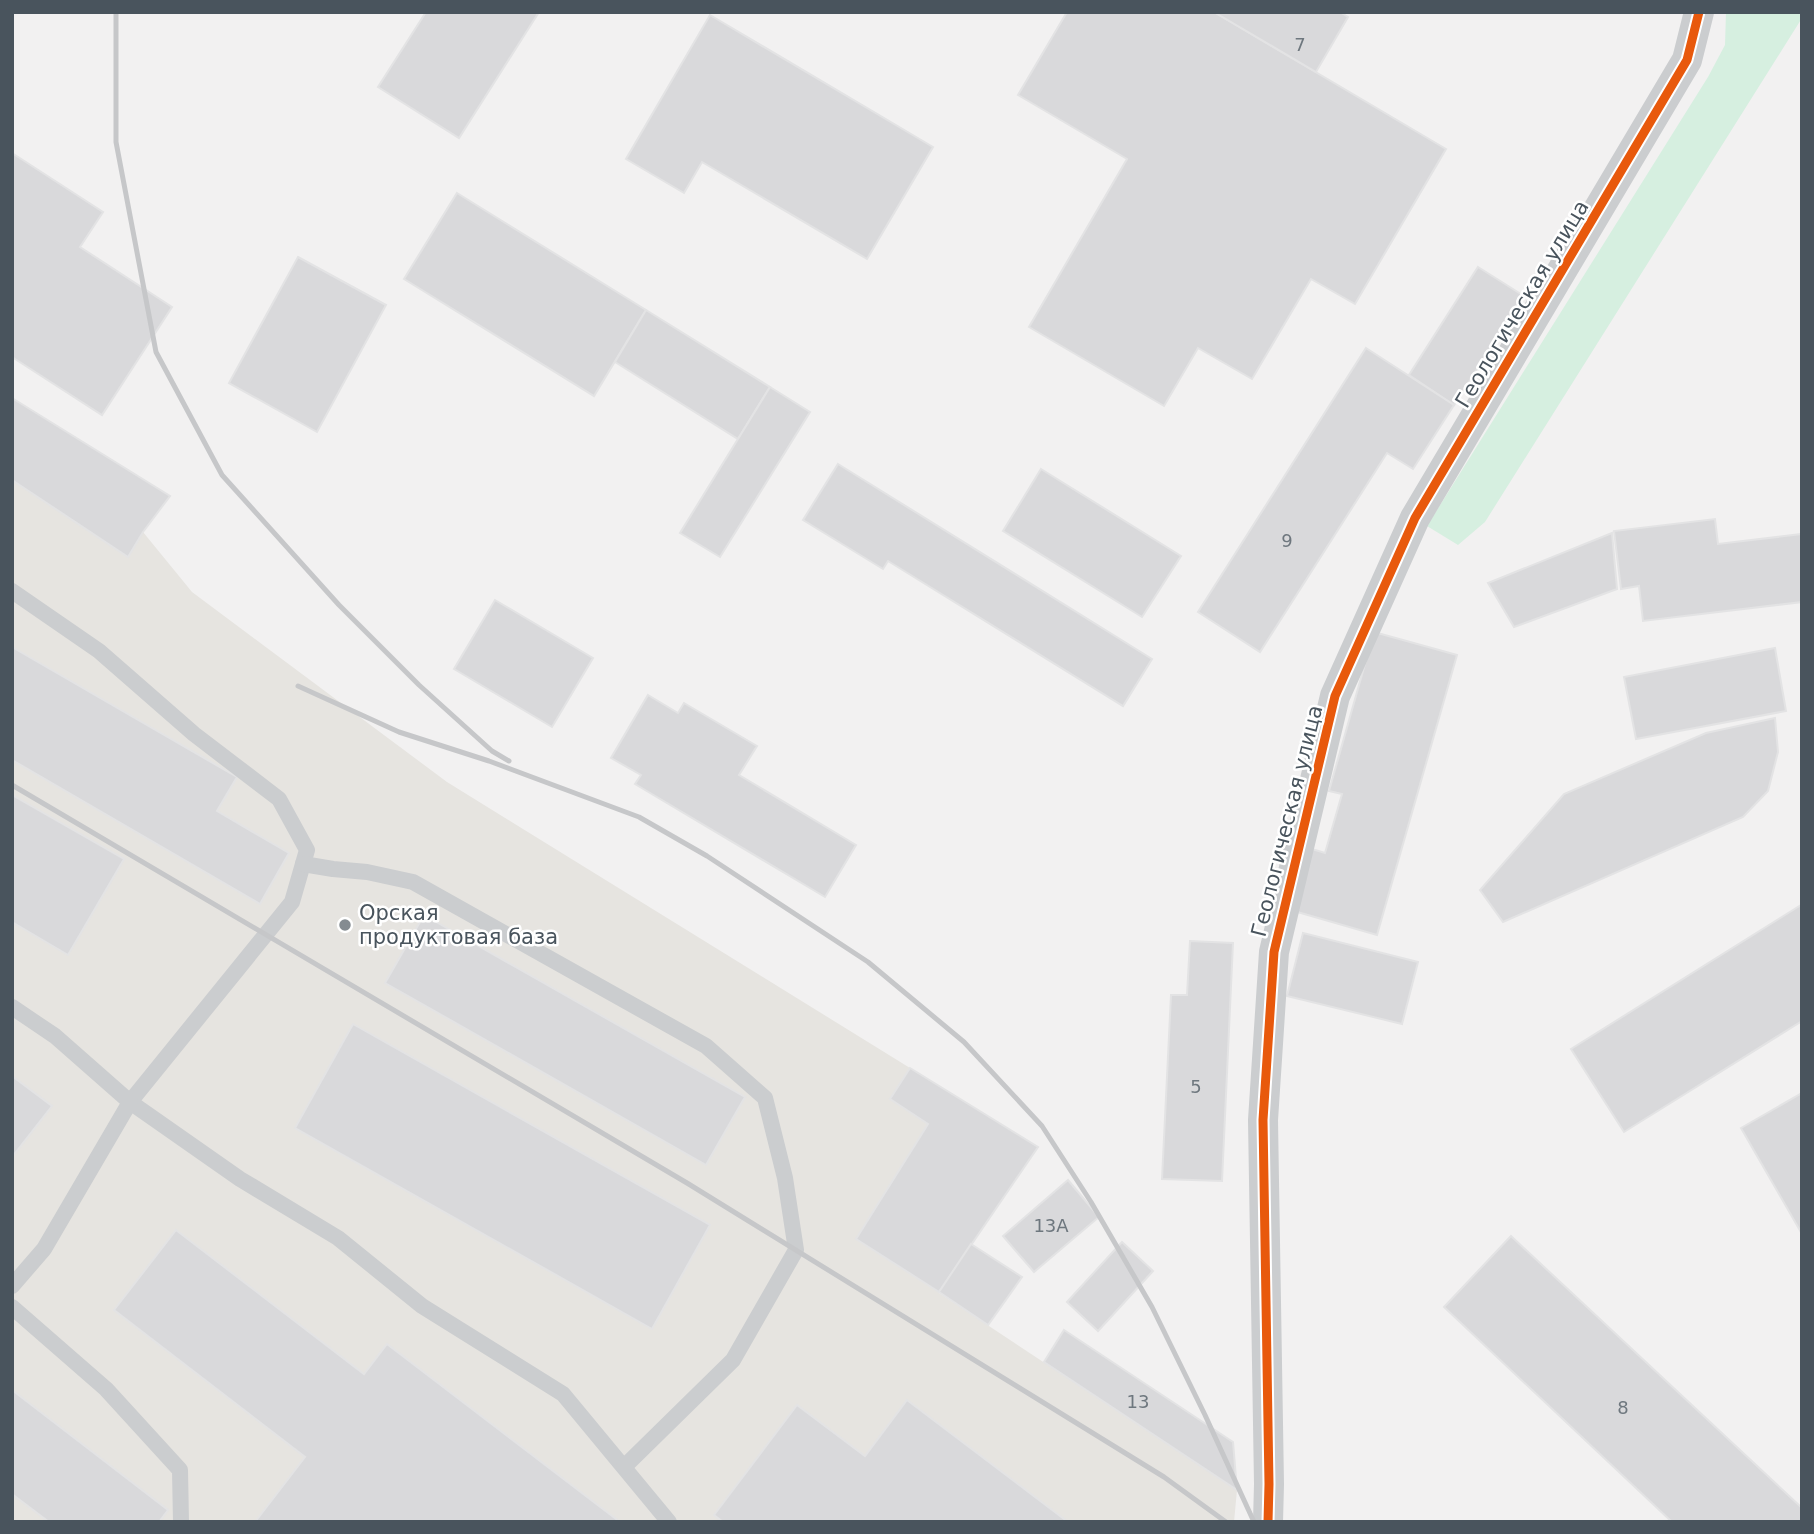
<svg xmlns="http://www.w3.org/2000/svg" width="1814" height="1534" font-family="'DejaVu Sans',sans-serif">
<style>
.commercial{fill:#e6e4e0}
.green{fill:#d6efe0}
.building{fill:#d9d9db;stroke:#e3e3e4;stroke-width:2}
.lines{fill:none;stroke-linecap:round;stroke-linejoin:round}
.lane{stroke:#cbcdcf;stroke-width:16}
.street{stroke:#cbcdcf;stroke-width:30}
.rail{stroke:#c6c7c9;stroke-width:5}
.cycleway-casing{stroke:#fff;stroke-width:13}
.cycleway{stroke:#e8590c;stroke-width:9}
.poi-dot{fill:#848b91;stroke:#fff;stroke-width:2.5}
.labels{text-anchor:middle;stroke-width:5;stroke-linejoin:round;paint-order:stroke}
.number-label{font-size:18px;fill:#6e777e}
.street-label{font-size:21px;fill:#49545d;stroke:#fff}
.poi-label{font-size:21px;fill:#49545d;stroke:#fff;text-anchor:start}
</style>
<rect width="100%" height="100%" fill="#f2f1f1"/>
<path class="commercial" d="M12,398L170,496L143,532L192,592L447,782L1038,1147L939,1293L1237,1490L1234,1522H12Z"/>
<path class="green" d="M1726,12H1800L1802,18L1485,522L1458,545L1427,526L1708,77L1725,45Z"/>
<g class="building">
<path d="M426,12H539L459,138L378,87Z"/>
<path d="M1067,12H1214L1446,149L1355,304L1311,279L1252,379L1198,348L1164,406L1029,327L1127,159L1018,95Z"/>
<path d="M1214,12H1340L1348,17L1316,72Z"/>
<path d="M710,15L933,147L867,259L702,162L684,193L626,159Z"/>
<path d="M12,153L103,212L80,247L172,307L102,415L12,357Z"/>
<path d="M457,193L646,310L594,396L404,279Z"/>
<path d="M298,257L386,305L317,432L229,383Z"/>
<path d="M1478,267L1524,296L1454,405L1409,375Z"/>
<path d="M646,310L770,387L738,439L615,362Z"/>
<path d="M1366,348L1454,405L1413,469L1387,453L1260,652L1198,612Z"/>
<path d="M770,387L810,412L720,557L680,533Z"/>
<path d="M12,398L170,496L143,532L128,557L12,480Z"/>
<path d="M838,464L1152,659L1123,706L888,561L883,569L803,520Z"/>
<path d="M1041,469L1181,556L1142,617L1003,531Z"/>
<path d="M1715,519L1718,544L1802,534V602L1643,621L1639,586L1621,589L1614,531Z"/>
<path d="M1612,533L1617,589L1514,627L1488,583Z"/>
<path d="M495,600L593,658L552,727L454,669Z"/>
<path d="M1374,632L1457,655L1377,935L1294,911L1312,849L1325,853L1342,794L1329,791Z"/>
<path d="M12,647L237,777L217,811L289,853L260,904L12,760Z"/>
<path d="M1775,648L1786,711L1636,739L1624,677Z"/>
<path d="M648,695L678,713L684,703L757,746L739,775L856,845L825,897L635,784L641,775L611,758Z"/>
<path d="M1775,718L1778,752L1768,791L1743,817L1503,922L1480,890L1564,794L1706,733Z"/>
<path d="M12,795L124,859L68,955L12,922Z"/>
<path d="M1801,905L1802,1021L1624,1132L1571,1049Z"/>
<path d="M424,915L745,1097L706,1165L385,983Z"/>
<path d="M1303,933L1418,962L1402,1024L1287,996Z"/>
<path d="M1190,941L1233,943L1222,1181L1162,1179L1171,995H1187Z"/>
<path d="M353,1024L710,1225L652,1329L295,1128Z"/>
<path d="M910,1068L1038,1147L939,1292L856,1239L928,1124L890,1099Z"/>
<path d="M12,1076L52,1106L12,1157Z"/>
<path d="M1802,1093V1234L1741,1128Z"/>
<path d="M1068,1180L1099,1217L1034,1272L1003,1236Z"/>
<path d="M176,1230L364,1374L387,1344L620,1522H255L305,1457L114,1310Z"/>
<path d="M1511,1236L1802,1508V1522H1672L1444,1307Z"/>
<path d="M1122,1242L1153,1271L1098,1331L1067,1302Z"/>
<path d="M971,1244L1022,1277L988,1325L939,1292Z"/>
<path d="M1064,1330L1233,1442L1237,1490L1044,1362Z"/>
<path d="M12,1390L168,1510L159,1522H49L12,1494Z"/>
<path d="M907,1400L1068,1522H723L714,1515L797,1405L865,1456Z"/>
</g>
<g class="lines">
<g class="lane">
<path d="M12,591L99,651L194,734L279,799L307,850L292,902L130,1102L240,1179L338,1238L422,1306L563,1394L669,1522"/>
<path d="M303,864L333,869L367,872L413,882L706,1046L765,1098L785,1178L796,1250L733,1360L624,1467"/>
<path d="M12,1007L55,1036L130,1102L44,1249L12,1286"/>
<path d="M12,1307L106,1389L180,1470L181,1522"/>
</g>
<path class="street" d="M1268,1522L1269,1484L1263,1120L1274,952L1335,696L1415,518L1687,60L1699,12"/>
<g class="rail">
<path d="M116,12V142L156,352L222,475L339,605L419,685L492,751L509,761"/>
<path d="M298,686L399,732L489,761L639,817L707,856L868,962L964,1042L1042,1126L1091,1202L1152,1307L1205,1415L1254,1522"/>
<path d="M12,785L687,1183L1164,1477L1226,1522"/>
</g>
<defs>
<path id="cycleway" d="M1268,1522L1269,1484L1263,1120L1274,952L1335,696L1415,518L1687,60L1699,12"/>
</defs>
<use href="#cycleway" class="cycleway-casing"/>
<use href="#cycleway" class="cycleway"/>
</g>
<circle class="poi-dot" cx="345" cy="925" r="7"/>
<g class="labels">
<g class="number-label">
<text x="1300" y="51">7</text>
<text x="1287" y="547">9</text>
<text x="1196" y="1093">5</text>
<text x="1051" y="1232">13А</text>
<text x="1138" y="1408">13</text>
<text x="1623" y="1414">8</text>
</g>
<g class="street-label">
<text transform="translate(1522 304) rotate(-59)" y="7">Геологическая улица</text>
<text transform="translate(1287 821) rotate(-76)" y="7">Геологическая улица</text>
</g>
<g class="poi-label">
<text x="359" y="920">Орская<tspan x="359" dy="24">продуктовая база</tspan></text>
</g>
</g>
<rect width="1814" height="1534" fill="none" stroke="#49545d" stroke-width="28"/>
</svg>
